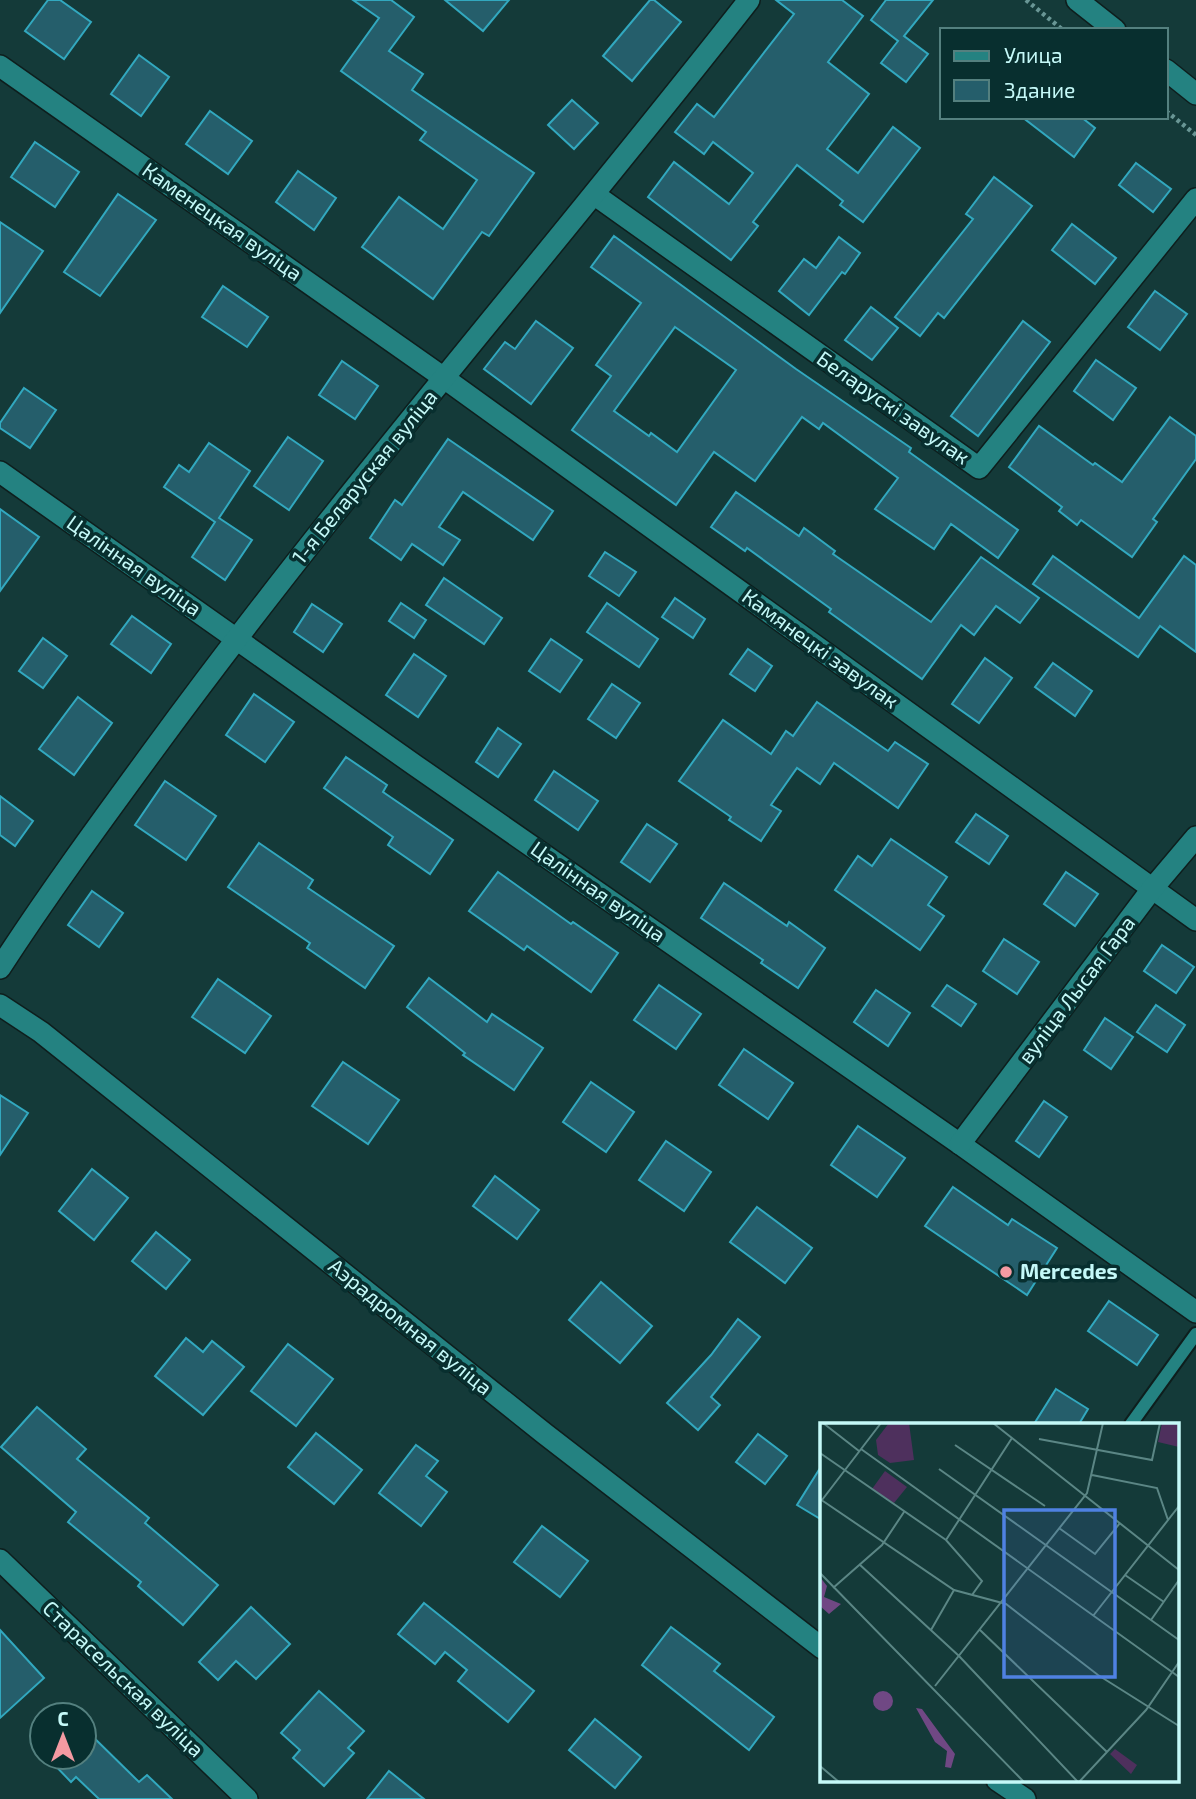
<svg xmlns="http://www.w3.org/2000/svg" width="1196" height="1799" font-family="'Exo 2',sans-serif">
<style>
.building{fill:#255e6b;stroke:#32a8bf;stroke-width:2;fill-rule:evenodd}
.lines{fill:none;stroke-linecap:round;stroke-linejoin:round}
.lane-casing{stroke:#0e1e1d;stroke-width:16}
.street-casing{stroke:#0e1e1d;stroke-width:24}
.secondary-casing{stroke:#0e1e1d;stroke-width:24}
.path{stroke:#699695;stroke-width:4.5;stroke-dasharray:3.5 3.5;stroke-linecap:butt}
.lane{stroke:#248281;stroke-width:12}
.street{stroke:#248281;stroke-width:21}
.secondary{stroke:#248281;stroke-width:21}
.poi-dot{fill:#f49aa2;stroke:#082f2f;stroke-width:2.5}
.labels{text-anchor:middle;stroke-width:7;stroke-linejoin:round;paint-order:stroke}
.street-label{font-size:21px;fill:#c5f9f8;stroke:#082f2f}
.poi-label{font-size:21px;font-weight:bold;fill:#c5f9f8;stroke:#082f2f;text-anchor:start}
.inset-road{fill:none;stroke:#5b8685;stroke-width:2}
.view{fill:#4f81e2;fill-opacity:0.15;stroke:#4f81e2;stroke-width:3.5}
.inset-edge{fill:none;stroke:#c5f9f8;stroke-width:3.5}
</style>
<rect width="100%" height="100%" fill="#143a39"/>
<g class="building">
<path d="M48,0H60L91,22L64,59L25,31Z"/>
<path d="M353,0H391L414,17L389,51L423,74L412,90L534,173L489,236L482,232L433,299L362,247L399,197L443,229L477,180L420,140L426,132L341,71L379,18Z"/>
<path d="M445,0H509L483,31Z"/>
<path d="M650,0H654L681,22L632,81L603,56Z"/>
<path d="M776,0H842L863,16L828,62L869,94L827,149L858,173L893,127L920,148L863,222L840,205L843,201L797,165L753,222L758,226L731,260L648,197L674,162L729,204L753,173L713,142L704,154L675,132L697,104L714,117L794,14Z"/>
<path d="M886,0H933L904,36L928,54L906,82L881,63L898,41L871,20Z"/>
<path d="M139,55L169,77L141,116L111,94Z"/>
<path d="M572,100L598,123L574,149L548,125Z"/>
<path d="M210,111L252,141L228,174L186,144Z"/>
<path d="M1022,117H1081L1095,128L1074,157Z"/>
<path d="M35,142L79,172L55,207L11,177Z"/>
<path d="M1136,163L1171,189L1153,212L1119,185Z"/>
<path d="M298,171L336,198L314,230L276,202Z"/>
<path d="M994,177L1032,206L944,318L938,313L920,336L895,317L973,219L966,214Z"/>
<path d="M118,194L156,220L100,296L64,272Z"/>
<path d="M0,222L43,251L0,313Z"/>
<path d="M1072,224L1116,258L1095,284L1052,250Z"/>
<path d="M614,236L796,369L911,448L909,452L1018,530L998,558L951,524L934,549L875,509L898,478L823,423L819,429L802,417L755,481L714,452L676,505L572,430L611,376L596,365L641,303L591,267ZM675,327L736,370L677,452L651,433L649,436L614,411Z"/>
<path d="M839,237L860,253L845,274L842,272L809,315L779,291L804,259L816,268Z"/>
<path d="M223,286L268,317L247,347L202,317Z"/>
<path d="M1155,291L1187,314L1160,350L1128,327Z"/>
<path d="M871,307L898,328L872,360L845,340Z"/>
<path d="M536,321L573,348L531,404L484,369L505,342L515,349Z"/>
<path d="M1023,321L1050,342L978,436L951,416Z"/>
<path d="M1096,360L1136,388L1113,420L1074,391Z"/>
<path d="M342,361L378,386L355,419L319,395Z"/>
<path d="M24,388L56,410L30,448L0,428V423Z"/>
<path d="M1170,417L1196,436V459L1153,519L1157,522L1132,557L1081,520L1077,525L1059,511L1062,507L1009,467L1039,426L1093,465L1095,463L1122,482Z"/>
<path d="M288,437L323,461L289,510L254,486Z"/>
<path d="M448,439L553,511L533,540L463,492L439,527L460,540L443,565L412,544L401,560L370,538L395,500L402,505Z"/>
<path d="M209,443L250,471L219,518L252,540L225,580L192,557L215,522L164,487L179,465L189,472Z"/>
<path d="M736,492L799,536L804,528L835,551L833,554L931,622L981,557L1039,598L1020,623L996,606L974,635L961,625L922,679L829,612L831,609L747,548L745,551L711,527Z"/>
<path d="M0,509L39,537L0,591Z"/>
<path d="M605,552L636,572L619,596L589,576Z"/>
<path d="M1053,556L1139,618L1184,556L1196,565V652L1160,626L1138,657L1033,584Z"/>
<path d="M444,578L502,618L484,644L426,605Z"/>
<path d="M675,598L705,619L693,638L662,617Z"/>
<path d="M401,603L426,620L414,638L389,621Z"/>
<path d="M607,603L658,639L639,667L587,632Z"/>
<path d="M312,604L342,624L323,652L294,632Z"/>
<path d="M132,616L171,644L151,673L111,644Z"/>
<path d="M43,638L67,656L43,688L19,671Z"/>
<path d="M551,639L582,660L560,692L529,671Z"/>
<path d="M748,649L772,666L755,691L730,674Z"/>
<path d="M414,654L446,676L418,717L386,695Z"/>
<path d="M985,658L1012,678L979,723L952,704Z"/>
<path d="M1053,663L1092,691L1075,716L1035,687Z"/>
<path d="M612,684L640,703L616,738L588,719Z"/>
<path d="M254,694L294,722L265,762L226,735Z"/>
<path d="M78,697L112,723L74,775L39,749Z"/>
<path d="M817,702L888,751L895,742L928,764L898,808L834,763L820,784L797,768L771,805L781,811L761,841L729,820L731,817L679,781L723,720L771,754L786,731L793,736Z"/>
<path d="M498,728L521,744L498,777L476,762Z"/>
<path d="M346,757L387,785L383,792L453,840L430,874L388,845L393,837L324,788Z"/>
<path d="M554,771L598,801L578,830L535,800Z"/>
<path d="M165,781L216,816L186,860L135,825Z"/>
<path d="M0,796L33,821L15,846L0,835Z"/>
<path d="M976,814L1008,836L989,864L956,842Z"/>
<path d="M647,824L677,844L650,882L621,862Z"/>
<path d="M891,839L947,877L928,905L944,916L920,950L835,890L858,856L872,866Z"/>
<path d="M259,843L313,880L308,888L394,946L365,988L307,948L310,943L228,887Z"/>
<path d="M498,872L571,924L573,922L618,953L591,992L527,946L524,950L469,911Z"/>
<path d="M1066,872L1098,894L1075,926L1044,904Z"/>
<path d="M724,883L787,926L789,922L825,948L798,988L761,963L763,960L701,918Z"/>
<path d="M92,891L123,913L99,947L68,925Z"/>
<path d="M1004,939L1039,962L1017,994L983,971Z"/>
<path d="M1162,945L1194,967L1176,993L1144,971Z"/>
<path d="M429,978L487,1022L492,1014L543,1048L514,1090L463,1055L465,1053L407,1007Z"/>
<path d="M218,979L271,1016L245,1053L192,1017Z"/>
<path d="M659,985L701,1014L676,1049L634,1020Z"/>
<path d="M947,985L976,1004L961,1026L932,1006Z"/>
<path d="M876,990L910,1013L888,1046L854,1022Z"/>
<path d="M1156,1005L1185,1025L1167,1052L1137,1032Z"/>
<path d="M1105,1018L1133,1037L1111,1069L1084,1050Z"/>
<path d="M744,1049L793,1083L768,1119L719,1085Z"/>
<path d="M343,1062L399,1100L368,1144L312,1106Z"/>
<path d="M591,1082L634,1112L606,1152L563,1122Z"/>
<path d="M0,1095L28,1113L0,1155Z"/>
<path d="M1044,1101L1067,1117L1039,1157L1016,1141Z"/>
<path d="M858,1126L905,1158L877,1197L831,1165Z"/>
<path d="M666,1141L711,1172L684,1211L639,1180Z"/>
<path d="M92,1169L128,1198L94,1240L59,1211Z"/>
<path d="M495,1176L539,1210L517,1239L473,1206Z"/>
<path d="M953,1187L1008,1225L1012,1219L1057,1248L1027,1295L925,1226Z"/>
<path d="M757,1207L812,1248L785,1283L730,1242Z"/>
<path d="M156,1232L190,1260L166,1289L132,1261Z"/>
<path d="M601,1282L652,1326L620,1363L569,1320Z"/>
<path d="M1109,1301L1158,1335L1137,1365L1088,1331Z"/>
<path d="M738,1319L760,1337L711,1397L720,1405L698,1430L667,1403L711,1355Z"/>
<path d="M186,1338L203,1352L212,1341L244,1367L203,1415L155,1376Z"/>
<path d="M288,1344L333,1379L296,1426L251,1391Z"/>
<path d="M1056,1389L1088,1409L1079,1424H1034Z"/>
<path d="M37,1407L86,1449L77,1459L149,1518L145,1523L218,1585L183,1625L138,1586L141,1582L68,1522L76,1512L1,1447Z"/>
<path d="M316,1433L362,1470L334,1504L288,1467Z"/>
<path d="M758,1434L787,1456L765,1484L736,1462Z"/>
<path d="M416,1445L438,1461L426,1476L447,1492L421,1526L379,1493Z"/>
<path d="M822,1465V1520L797,1505Z"/>
<path d="M542,1526L588,1561L560,1597L514,1562Z"/>
<path d="M424,1603L534,1691L508,1722L458,1681L467,1670L445,1652L435,1664L398,1634Z"/>
<path d="M251,1607L290,1644L256,1679L236,1661L218,1680L199,1662Z"/>
<path d="M671,1627L720,1664L714,1671L774,1717L749,1750L642,1665Z"/>
<path d="M0,1630L44,1678L0,1718Z"/>
<path d="M319,1691L364,1731L348,1748L354,1753L324,1786L293,1758L300,1750L281,1733Z"/>
<path d="M595,1719L641,1757L615,1788L569,1750Z"/>
<path d="M84,1728L139,1782L147,1775L172,1799H99L76,1777L71,1782L47,1757H84Z"/>
<path d="M389,1771L424,1799H367Z"/>
</g>
<g class="lines">
<defs>
<path id="lane" d="M1131,1424L1196,1334"/>
<g id="street">
<path d="M0,66L444,378L1196,920"/>
<path d="M595,195L979,468L1196,199"/>
<path d="M0,472L416,766L960,1144L1196,1312"/>
<path d="M0,968C48,894 100,823 152,752C341,493 552,252 749,0"/>
<path d="M0,1005L41,1032L545,1434L822,1648"/>
<path d="M960,1144L1152,889L1196,837"/>
<path d="M0,1560L247,1799"/>
<path d="M997,1780L1025,1799"/>
</g>
<g id="secondary">
<path d="M1077,0L1115,30"/>
<path d="M1166,70L1196,94"/>
</g>
</defs>
<use href="#lane" class="lane-casing"/>
<use href="#street" class="street-casing"/>
<use href="#secondary" class="secondary-casing"/>
<g class="path">
<path d="M1026,0L1063,30"/>
<path d="M1166,111L1196,135"/>
</g>
<use href="#lane" class="lane"/>
<use href="#street" class="street"/>
<use href="#secondary" class="secondary"/>
</g>
<circle class="poi-dot" cx="1006" cy="1272" r="7"/>
<g class="labels">
<g class="street-label">
<text transform="translate(222 222) rotate(35)" y="7">Каменецкая вуліца</text>
<text transform="translate(893 408) rotate(35)" y="7">Беларускі завулак</text>
<text transform="translate(365 477) rotate(-51)" y="7">1-я Беларуская вуліца</text>
<text transform="translate(134 566) rotate(35)" y="7">Цалінная вуліца</text>
<text transform="translate(820 649) rotate(36)" y="7">Камянецкі завулак</text>
<text transform="translate(598 892) rotate(35)" y="7">Цалінная вуліца</text>
<text transform="translate(1077 990) rotate(-53)" y="7">вуліца Лысая Гара</text>
<text transform="translate(410 1327) rotate(39)" y="7">Аэрадромная вуліца</text>
<text transform="translate(123 1679) rotate(44)" y="7">Старасельская вуліца</text>
</g>
<g class="poi-label">
<text x="1020" y="1279">Mercedes</text>
</g>
</g>
<g transform="translate(820 1423)">
<rect width="359" height="359" fill="#143a39"/>
<path d="M69,0H89L94,37L70,40L58,32L56,17ZM342,0H359V24L338,19ZM65,48L87,64L74,80L52,66ZM295,326L317,342L311,351L290,331Z" fill="#4e305d"/>
<path d="M0,154L7,163L4,174L21,181L9,191L0,183ZM53 278a10 10 0 1 1 20 0a10 10 0 1 1-20 0ZM96,285L102,286L135,331L131,345L125,344L127,328L115,319Z" fill="#704884"/>
<path class="inset-road" d="M3,0L39,28M173,0L359,147M219,16L332,37L340,0M135,22L225,83M41,26L359,254M0,30L126,117L162,158L152,172M119,46L359,217M272,52L337,65L348,97M0,76L134,167L186,181L278,252L359,303M2,77L61,0M239,105L275,131L300,100M126,117L192,15M39,141L139,233L258,359M0,150L204,359M305,152L344,179M13,165L62,122L84,89M273,193L359,83M331,197L359,157M111,207L134,167M160,207L287,329M115,263L267,70L283,0M0,343L19,359M259,359L326,287L359,239"/>
<path class="view" d="M184,87H295V254H184Z"/>
<rect width="359" height="359" class="inset-edge"/>
</g>
<rect x="940" y="28" width="228" height="91" fill="#082f2f" stroke="#54807f" stroke-width="2"/>
<rect x="954" y="51" width="35" height="10" fill="#248281" stroke="#54807f" stroke-width="2"/>
<text x="1004" y="63" font-size="21" fill="#c5f9f8">Улица</text>
<rect x="954" y="80" width="35" height="21" fill="#255e6b" stroke="#54807f" stroke-width="2"/>
<text x="1004" y="98" font-size="21" fill="#c5f9f8">Здание</text>
<g transform="translate(63 1736)"><circle r="33" fill="#082f2f" stroke="#54807f" stroke-width="2"/>
<path d="M0-5L12 26L0 18L-12 26Z" fill="#f49aa2"/>
<text y="-10" font-size="19" font-weight="bold" text-anchor="middle" fill="#c5f9f8">С</text>
</g>
</svg>
